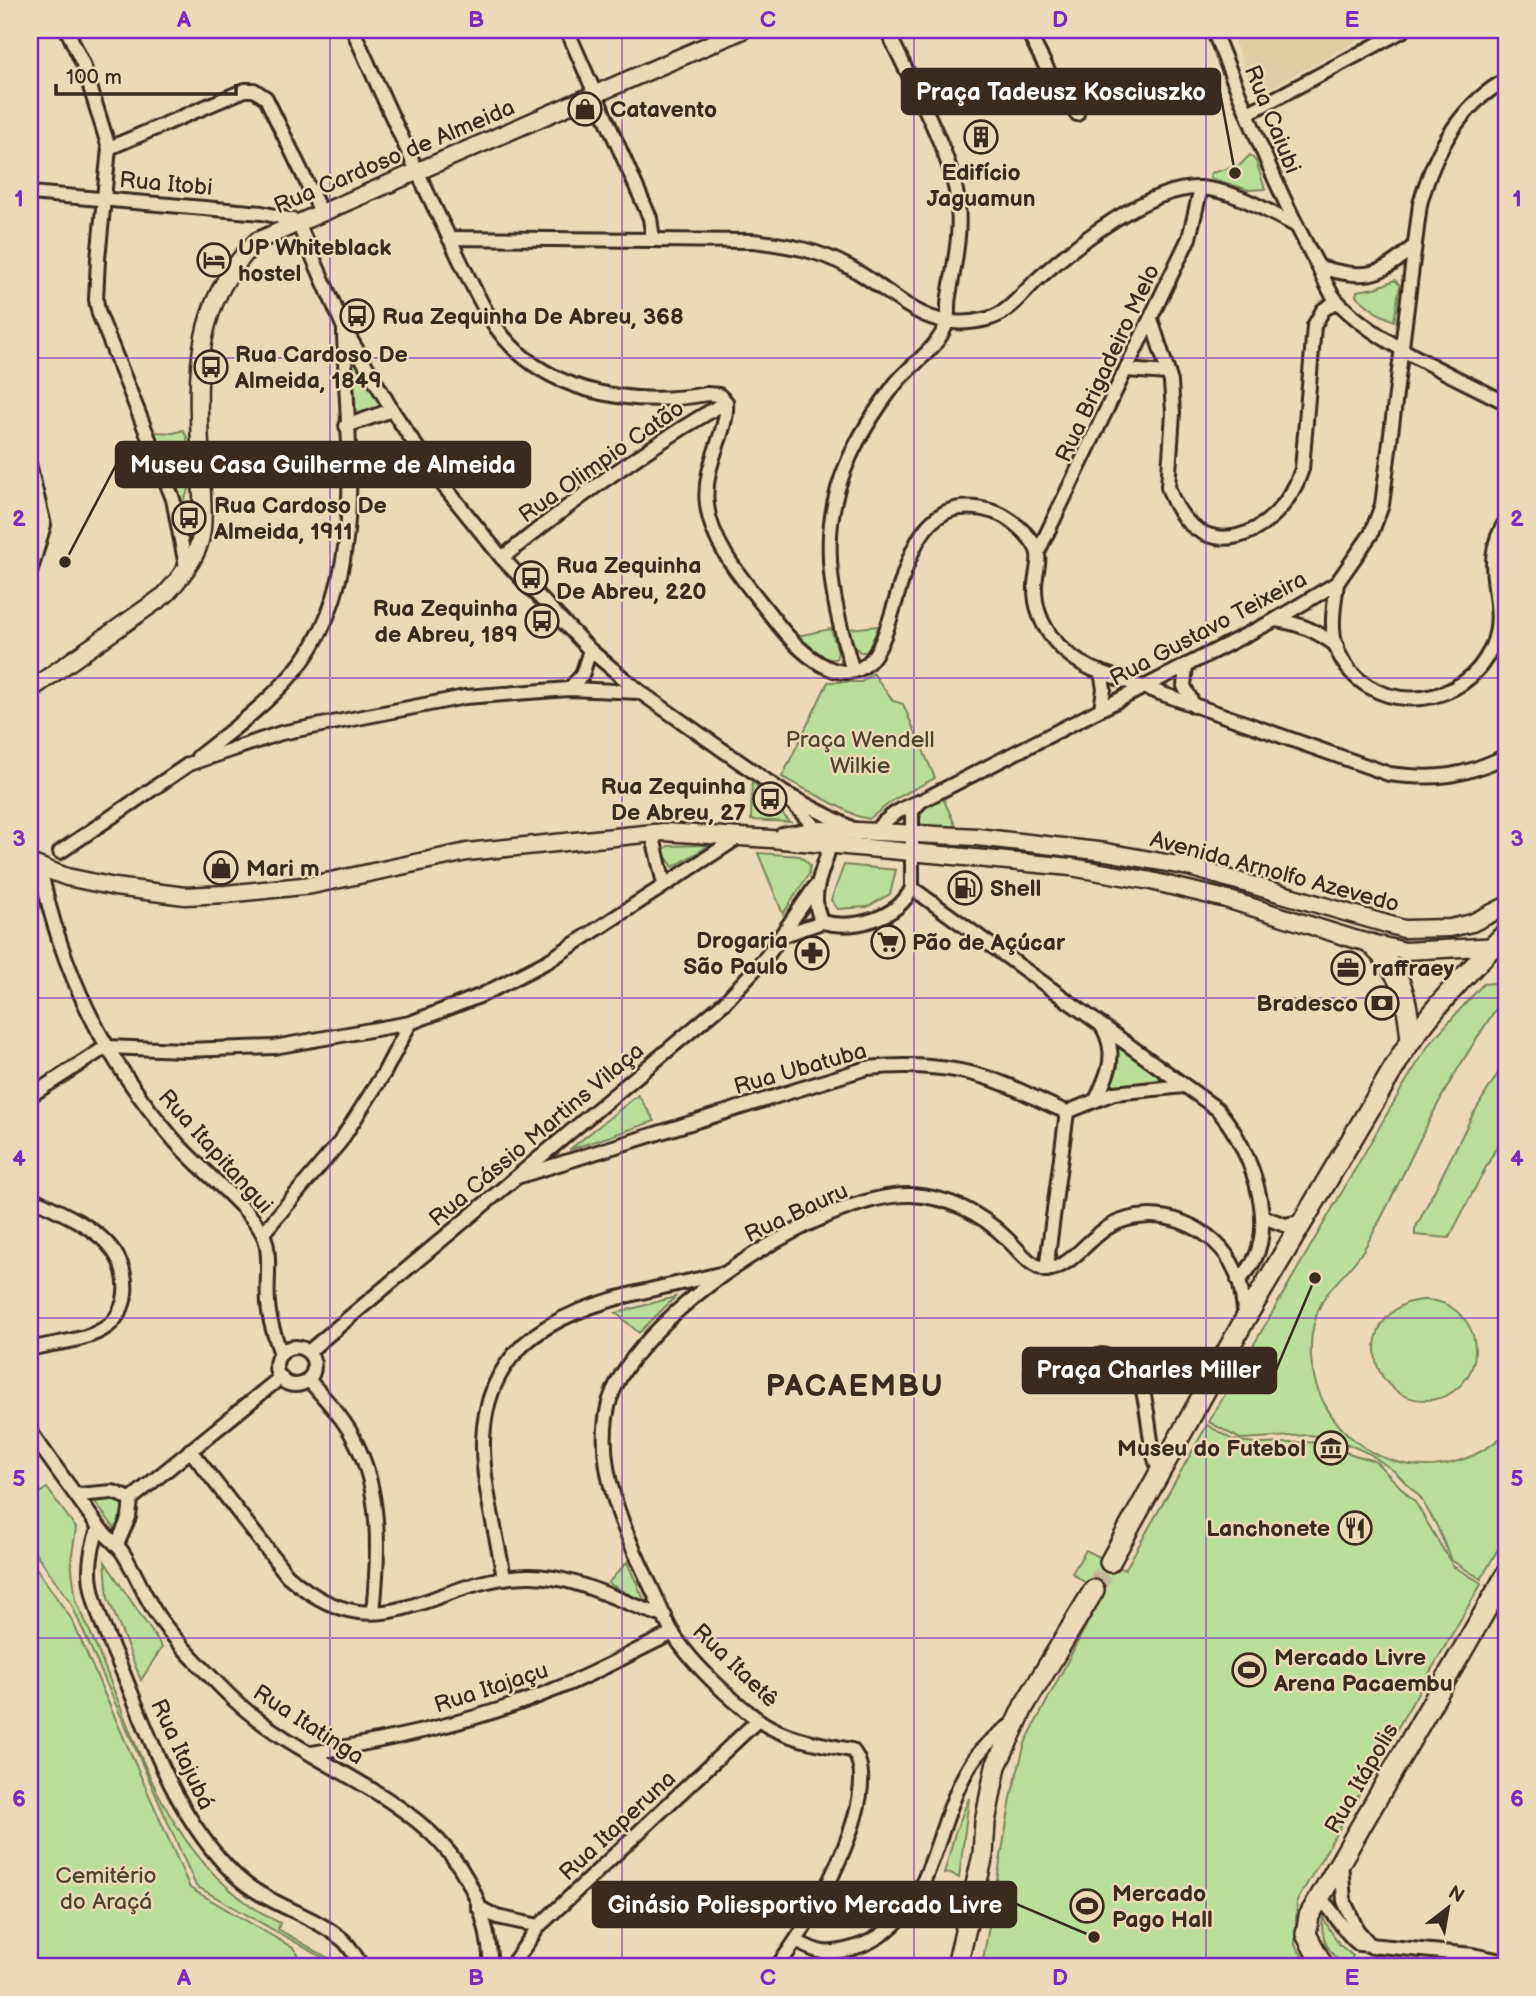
<svg xmlns="http://www.w3.org/2000/svg" width="1536" height="1996" font-family="'Balsamiq Sans',sans-serif">
<style>
.built{fill:#e2cca6}
.green{fill:#badf9a;stroke:#7a845c;stroke-width:2}
.lines{fill:none;stroke-linecap:round;stroke-linejoin:round}
.primary-tunnel{stroke:#c9b698;stroke-width:19;stroke-dasharray:19 10;stroke-linecap:butt}
.street-casing{stroke:#3b2a1e;stroke-width:18}
.secondary-casing{stroke:#3b2a1e;stroke-width:21}
.primary-casing{stroke:#3b2a1e;stroke-width:24}
.street{stroke:#edd9b7;stroke-width:12}
.secondary{stroke:#edd9b7;stroke-width:16}
.primary{stroke:#edd9b7;stroke-width:19}
.grid{fill:none;stroke:#7b2cbf;stroke-width:2;stroke-opacity:0.55}
.labels{text-anchor:middle;stroke-width:5;stroke-linejoin:round;paint-order:stroke}
.poi-label{font-size:23px;font-weight:bold;fill:#3b2a1e;stroke:#edd9b7;text-anchor:start}
.street-label{font-size:23px;fill:#3b2a1e;stroke:#edd9b7}
.park-label{font-size:23px;fill:#4e4531;stroke:#edd9b7}
.district-label{font-size:30px;font-weight:bold;letter-spacing:2px;fill:#3b2a1e;stroke:#edd9b7}
.leader{fill:none;stroke:#3b2a1e;stroke-width:2.5}
.callout-dot{fill:#3b2a1e;stroke:#edd9b7;stroke-width:2.5}
.callout{fill:#3b2a1e;stroke:#3b2a1e;stroke-width:2.5}
.callout-label{font-size:24px;text-anchor:middle;font-weight:bold;fill:#fff}
.neatline{fill:none;stroke:#7b2cbf;stroke-width:2.5}
.grid-label{font-size:23px;text-anchor:middle;font-weight:bold;fill:#7b2cbf}
</style>
<rect width="100%" height="100%" fill="#edd9b7"/>
<filter id="ink" filterUnits="userSpaceOnUse"><feTurbulence type="fractalNoise" baseFrequency=".0143" numOctaves="2"/><feDisplacementMap in="SourceGraphic" scale="14" xChannelSelector="R" yChannelSelector="G"/><feConvolveMatrix kernelMatrix="1 2 1 2 8 2 1 2 1" color-interpolation-filters="sRGB"/></filter>
<g filter="url(#ink)">
<path class="built" d="M1229,30H1378L1257,95Z"/>
<g class="green">
<path d="M1250,155L1256,161L1265,189L1249,190L1210,178L1211,173L1240,165Z"/>
<path d="M1395,280L1400,285L1394,321L1377,313L1356,296L1357,291L1376,288Z"/>
<path d="M349,347L383,407L352,418Z"/>
<path d="M183,430L187,437L189,490L181,505L154,432L174,433Z"/>
<path d="M879,626L867,652H860L855,647L848,629Z"/>
<path d="M831,629L838,652L836,659H827L797,636Z"/>
<path d="M873,673L893,701L903,704L935,778L895,799L869,819L857,816L782,777L828,682H861Z"/>
<path d="M752,781L790,822L751,820Z"/>
<path d="M943,798L956,827H925L919,823L923,808Z"/>
<path d="M668,846L707,845L708,846L673,867L662,851Z"/>
<path d="M758,853L800,856L810,865L809,874L783,914Z"/>
<path d="M844,865L896,870L890,894L867,907L838,909L831,900Z"/>
<path d="M1493,983L1505,987L1506,993C1483,1029 1459,1064 1439,1102C1413,1150 1392,1202 1364,1249C1345,1280 1321,1287 1313,1328C1301,1386 1338,1444 1393,1461C1434,1474 1476,1461 1506,1433V1535L1481,1579L1451,1560L1437,1526L1420,1497L1394,1471L1370,1454L1343,1442L1310,1435L1240,1439L1209,1422L1402,1088L1430,1043L1483,984Z"/>
<path d="M1118,1046L1165,1079L1109,1087L1118,1067Z"/>
<path d="M1506,1060V1129L1449,1238L1415,1235V1229L1472,1116Z"/>
<path d="M638,1095L655,1121L569,1150Z"/>
<path d="M675,1297L639,1333L616,1313Z"/>
<circle cx="1425" cy="1350" r="50"/>
<path d="M1207,1425L1233,1440L1262,1444L1311,1442L1375,1461L1415,1502L1453,1566L1481,1583L1480,1586L1297,1901L1295,1945L1309,1966H982L1012,1793L1025,1743L1102,1595L1072,1573L1086,1550L1125,1570Z"/>
<path d="M47,1488L76,1528L71,1561L76,1601C133,1717 155,1861 280,1923L278,1929L342,1966H331L325,1959L196,1886L71,1603L30,1545V1499Z"/>
<path d="M92,1495L126,1498L119,1534L91,1497Z"/>
<path d="M30,1559L72,1620L190,1888L293,1948L307,1966H30Z"/>
<path d="M105,1562L162,1647L141,1680L108,1598Z"/>
<path d="M627,1562L646,1604L608,1583Z"/>
<path d="M969,1798L959,1878L951,1873L944,1874L955,1833Z"/>
<path d="M1323,1918L1339,1944L1353,1956L1347,1966C1331,1959 1319,1936 1323,1918Z"/>
</g>
<g class="lines">
<path class="primary-tunnel" d="M1094,1590L1110,1562"/>
<defs>
<g id="street">
<path d="M67,30L83,64L109,148L98,259L96,300L99,314L173,499L186,566"/>
<path d="M353,30C382,95 411,160 442,223C458,255 472,288 490,318C535,392 628,408 707,394L719,395L726,402C729,432 702,464 707,505C712,548 748,585 773,618C794,646 847,703 877,651C906,601 903,483 994,512C1008,516 1031,535 1037,550C1041,559 1035,576 1035,586C1034,624 1059,653 1092,669L1389,774C1436,780 1463,777 1506,756"/>
<path d="M567,30L650,218L653,239"/>
<path d="M1027,30L1059,92L1077,114"/>
<path d="M1213,30C1246,109 1275,189 1317,264C1324,277 1327,290 1337,301C1379,345 1453,375 1506,403"/>
<path d="M1248,113L1404,30"/>
<path d="M109,148L245,90H254L266,98L321,212"/>
<path d="M30,193L262,213L297,221L344,328L392,410L439,480L502,558L590,650L640,692L784,793L857,831"/>
<path d="M449,238L753,241C787,245 819,250 849,267C898,293 924,335 987,319C1009,314 1024,291 1040,277C1077,244 1149,186 1200,188C1233,190 1264,209 1293,224"/>
<path d="M1319,267C1364,279 1378,279 1414,246"/>
<path d="M1151,319L1171,382L1173,413L1168,487C1196,572 1280,539 1302,469L1314,326L1323,310L1337,301"/>
<path d="M1126,370L1168,373"/>
<path d="M346,426L392,410"/>
<path d="M30,467L44,525L30,573"/>
<path d="M1038,552L1189,238L1201,188"/>
<path d="M502,558C573,500 646,448 726,402"/>
<path d="M1337,583C1334,605 1329,631 1338,652C1366,713 1453,713 1486,658C1517,608 1473,570 1506,521"/>
<path d="M1275,620C1299,623 1317,631 1337,646"/>
<path d="M1186,665L1184,686L1194,706"/>
<path d="M853,671C817,554 817,488 893,387C909,364 937,352 947,322C949,315 947,305 949,296C955,261 963,226 956,191C946,143 908,76 887,30"/>
<path d="M1101,672L1104,689L1101,709"/>
<path d="M569,689L582,675L590,650"/>
<path d="M198,757C232,730 266,705 294,672C371,581 346,442 344,331"/>
<path d="M788,798L830,844C824,872 807,894 822,922C854,930 897,919 912,888V811L921,801"/>
<path d="M874,832C889,816 901,808 921,801L1275,620L1337,583L1371,534L1382,505L1420,204C1434,154 1458,106 1506,80"/>
<path d="M652,833L664,884"/>
<path d="M60,852L189,764L281,733L465,697L569,689L640,692"/>
<path d="M40,867C61,972 105,1060 175,1141C197,1167 249,1207 263,1234C272,1252 266,1282 268,1303C269,1320 275,1337 281,1354"/>
<path d="M912,888L1217,1109C1252,1148 1287,1241 1238,1280"/>
<path d="M784,935L822,922"/>
<path d="M30,1096L106,1047L185,1050L274,1047L410,1023L482,995L548,961L739,837"/>
<path d="M1097,1098C1109,1072 1118,1053 1102,1026"/>
<path d="M517,1177L867,1068C915,1063 962,1066 1007,1085C1027,1093 1046,1104 1067,1112L1114,1093L1184,1086"/>
<path d="M30,1197C71,1218 130,1238 125,1294C124,1306 117,1319 108,1326C86,1342 55,1342 30,1349"/>
<path d="M1263,1217L1285,1225L1304,1221"/>
<path d="M263,1233L340,1142L384,1073L410,1023"/>
<path d="M1046,1270L1067,1112"/>
<circle cx="295" cy="1366" r="19"/>
<path d="M308,1352L724,1003L767,956L815,887"/>
<path d="M1032,1373L1102,1355L1127,1362C1153,1385 1144,1440 1160,1472"/>
<path d="M308,1379C324,1398 343,1417 354,1439C382,1491 379,1555 373,1612"/>
<path d="M30,1431C52,1463 75,1494 98,1526C105,1536 116,1542 123,1553C137,1575 146,1601 162,1622C180,1646 202,1668 223,1689C317,1787 481,1795 491,1966"/>
<path d="M190,1450L287,1575C381,1659 432,1577 528,1576C577,1575 619,1603 665,1616"/>
<path d="M77,1495L113,1492L131,1499"/>
<path d="M131,1499L281,1377"/>
<path d="M99,1527C92,1545 88,1565 91,1584C96,1615 112,1646 124,1675C153,1746 178,1819 234,1874C264,1904 311,1913 343,1940C351,1947 356,1958 362,1966"/>
<path d="M117,1545L129,1517L131,1499"/>
<path d="M504,1578C497,1535 482,1484 483,1441C487,1308 620,1299 720,1274"/>
<path d="M312,1753C393,1739 475,1722 551,1691C593,1675 632,1652 673,1633"/>
<path d="M1341,1861L1344,1901L1357,1930L1372,1947"/>
<path d="M1319,1898C1336,1911 1342,1932 1359,1944L1473,1955L1506,1962"/>
<path d="M478,1907L497,1917L539,1926"/>
<path d="M798,1942C819,1954 829,1955 853,1948C934,1924 932,1829 969,1767C980,1748 996,1735 1014,1723"/>
<path d="M511,1966L539,1926L758,1720"/>
<path d="M777,1966C807,1932 888,1789 852,1750C820,1744 784,1739 757,1719C730,1699 689,1661 672,1632C664,1619 659,1603 652,1589C626,1534 594,1470 608,1407C627,1320 825,1191 912,1195C948,1197 981,1213 1006,1238C1020,1251 1028,1265 1046,1270C1073,1267 1088,1237 1112,1225C1156,1202 1216,1226 1235,1270C1242,1284 1243,1303 1245,1318"/>
</g>
<g id="secondary">
<path d="M30,690L165,595C178,581 198,556 201,536C205,516 201,492 201,472C198,383 188,308 257,241L743,30"/>
<path d="M783,836L819,830L857,831L977,837L1106,852L1189,867L1404,929L1450,928L1472,923L1506,906"/>
<path d="M30,863L67,877L115,887L185,896L226,894L312,885L467,852L664,832L771,839L1071,867L1151,881L1226,899L1357,940L1405,951L1500,946"/>
</g>
<g id="primary">
<path d="M1371,944C1403,974 1407,997 1411,1040"/>
<path d="M1110,1562L1245,1319L1404,1051C1433,1007 1470,970 1506,933"/>
<path d="M957,1966L983,1855L985,1822L996,1766L1024,1706L1094,1590"/>
<path d="M1323,1966L1306,1934L1309,1916L1506,1575"/>
</g>
</defs>
<use href="#street" class="street-casing"/>
<use href="#secondary" class="secondary-casing"/>
<use href="#primary" class="primary-casing"/>
<use href="#street" class="street"/>
<use href="#secondary" class="secondary"/>
<use href="#primary" class="primary"/>
</g>
</g>
<path class="grid" d="M330,30V1966M622,30V1966M914,30V1966M1206,30V1966M30,358H1506M30,678H1506M30,998H1506M30,1318H1506M30,1638H1506"/>
<defs>
<symbol id="shop-ring" viewBox="-11 -11 22 22"><circle r="9.5" fill="#edd9b7" stroke="#3b2a1e" stroke-width="1.5"/><path d="M-5-2.5h2.3a2.7 3.5 0 0 1 5.4 0H5L5.5 6h-11ZM-1.5-2.5h3a1.5 2.3 0 0 0-3 0Z" fill="#3b2a1e"/></symbol>
<symbol id="building-ring" viewBox="-11 -11 22 22"><circle r="9.5" fill="#edd9b7" stroke="#3b2a1e" stroke-width="1.5"/><path d="M-4-6H4V6H1V3H-1V6H-4ZM-2.5-4.3h1.7v1.8h-1.7ZM.8-4.3h1.7v1.8H.8ZM-2.5-1h1.7V.8h-1.7ZM.8-1h1.7V.8H.8Z" fill="#3b2a1e"/></symbol>
<symbol id="hotel-ring" viewBox="-11 -11 22 22"><circle r="9.5" fill="#edd9b7" stroke="#3b2a1e" stroke-width="1.5"/><path d="M-6-4.5h1.5V1H6V5H4.5V3h-9V5H-6ZM-4 0a1.8 1.8 0 1 1 3.6 0ZM.5 0V-2.5h3Q6-2.5 6 0Z" fill="#3b2a1e"/></symbol>
<symbol id="bus-ring" viewBox="-11 -11 22 22"><circle r="9.5" fill="#edd9b7" stroke="#3b2a1e" stroke-width="1.5"/><path d="M-5-6H5V4H4V6H2V4H-2V6H-4V4H-5ZM-3.5-4V0h7V-4ZM-3.5 1.2v1.5H-2V1.2ZM2 1.2v1.5H3.5V1.2Z" fill="#3b2a1e"/></symbol>
<symbol id="fuel-ring" viewBox="-11 -11 22 22"><circle r="9.5" fill="#edd9b7" stroke="#3b2a1e" stroke-width="1.5"/><path d="M-5.5-6h7V0h2V4h1.3V-2.5L3-4.5l.8-.8L6-3V5H2.5V1h-1V6h-7ZM-4.2-4.7v3.2H.2V-4.7Z" fill="#3b2a1e"/></symbol>
<symbol id="supermarket-ring" viewBox="-11 -11 22 22"><circle r="9.5" fill="#edd9b7" stroke="#3b2a1e" stroke-width="1.5"/><path d="M-6-5.5h2.5l.6 2H6L4.5 2H-2.5L-4.4-4H-6ZM-1.5 3.2a1.3 1.3 0 1 0 .1 0ZM3 3.2a1.3 1.3 0 1 0 .1 0Z" fill="#3b2a1e"/></symbol>
<symbol id="pharmacy-ring" viewBox="-11 -11 22 22"><circle r="9.5" fill="#edd9b7" stroke="#3b2a1e" stroke-width="1.5"/><path d="M-2-6h4v4h4v4h-4v4h-4v-4h-4v-4h4Z" fill="#3b2a1e"/></symbol>
<symbol id="office-ring" viewBox="-11 -11 22 22"><circle r="9.5" fill="#edd9b7" stroke="#3b2a1e" stroke-width="1.5"/><path d="M-6-3h4V-5.5h4V-3h4V5H-6ZM-1-4.5V-3h2v-1.5ZM-6 0V1H6V0Z" fill="#3b2a1e"/></symbol>
<symbol id="bank-ring" viewBox="-11 -11 22 22"><circle r="9.5" fill="#edd9b7" stroke="#3b2a1e" stroke-width="1.5"/><path d="M-6-4H6V4H-6ZM0-2.3a2.3 2.3 0 1 0 0 4.6a2.3 2.3 0 1 0 0-4.6Z" fill="#3b2a1e"/></symbol>
<symbol id="museum-ring" viewBox="-11 -11 22 22"><circle r="9.5" fill="#edd9b7" stroke="#3b2a1e" stroke-width="1.5"/><path d="M0-6L6-3V-2H-6V-3ZM-5-1h2V3h-2ZM-1-1h2V3h-2ZM3-1h2V3H3ZM-6 4H6V6H-6Z" fill="#3b2a1e"/></symbol>
<symbol id="restaurant-ring" viewBox="-11 -11 22 22"><circle r="9.5" fill="#edd9b7" stroke="#3b2a1e" stroke-width="1.5"/><path d="M-5-6h1v4h1v-4h1v4h1v-4h1v5L-1.5 .5V6h-2V.5L-5-1ZM5-6V6H3V1.5H1.5Q1.5-4 5-6Z" fill="#3b2a1e"/></symbol>
<symbol id="stadium-ring" viewBox="-11 -11 22 22"><circle r="9.5" fill="#edd9b7" stroke="#3b2a1e" stroke-width="1.5"/><path d="M0-5a6.5 5 0 1 0 0 10a6.5 5 0 1 0 0-10ZM-3.5-1.8h7v3.6h-7Z" fill="#3b2a1e"/></symbol>
</defs>
<g fill-rule="evenodd">
<use href="#shop-ring" x="566" y="90" width="38" height="38"/>
<use href="#building-ring" x="962" y="118" width="38" height="38"/>
<use href="#hotel-ring" x="195" y="241" width="38" height="38"/>
<use href="#bus-ring" x="338" y="297" width="38" height="38"/>
<use href="#bus-ring" x="192" y="348" width="38" height="38"/>
<use href="#bus-ring" x="170" y="499" width="38" height="38"/>
<use href="#bus-ring" x="512" y="559" width="38" height="38"/>
<use href="#bus-ring" x="523" y="602" width="38" height="38"/>
<use href="#bus-ring" x="751" y="780" width="38" height="38"/>
<use href="#shop-ring" x="202" y="849" width="38" height="38"/>
<use href="#fuel-ring" x="946" y="869" width="38" height="38"/>
<use href="#supermarket-ring" x="869" y="923" width="38" height="38"/>
<use href="#pharmacy-ring" x="793" y="934" width="38" height="38"/>
<use href="#office-ring" x="1329" y="949" width="38" height="38"/>
<use href="#bank-ring" x="1363" y="984" width="38" height="38"/>
<use href="#museum-ring" x="1312" y="1429" width="38" height="38"/>
<use href="#restaurant-ring" x="1336" y="1509" width="38" height="38"/>
<use href="#stadium-ring" x="1230" y="1651" width="38" height="38"/>
<use href="#stadium-ring" x="1068" y="1887" width="38" height="38"/>
</g>
<g class="labels">
<g class="poi-label">
<text x="610" y="117">Catavento</text>
<text x="981" y="180" text-anchor="middle">Edifício<tspan x="981" dy="26">Jaguamun</tspan></text>
<text x="238" y="255">UP Whiteblack<tspan x="238" dy="26">hostel</tspan></text>
<text x="382" y="324">Rua Zequinha De Abreu, 368</text>
<text x="235" y="362">Rua Cardoso De<tspan x="235" dy="26">Almeida, 1849</tspan></text>
<text x="214" y="513">Rua Cardoso De<tspan x="214" dy="26">Almeida, 1911</tspan></text>
<text x="556" y="573">Rua Zequinha<tspan x="556" dy="26">De Abreu, 220</tspan></text>
<text x="518" y="616" text-anchor="end">Rua Zequinha<tspan x="518" dy="26">de Abreu, 189</tspan></text>
<text x="746" y="794" text-anchor="end">Rua Zequinha<tspan x="746" dy="26">De Abreu, 27</tspan></text>
<text x="246" y="876">Mari m</text>
<text x="990" y="896">Shell</text>
<text x="788" y="948" text-anchor="end">Drogaria<tspan x="788" dy="26">São Paulo</tspan></text>
<text x="912" y="950">Pão de Açúcar</text>
<text x="1372" y="976">raffraey</text>
<text x="1358" y="1011" text-anchor="end">Bradesco</text>
<text x="1306" y="1456" text-anchor="end">Museu do Futebol</text>
<text x="1330" y="1536" text-anchor="end">Lanchonete</text>
<text x="1274" y="1665">Mercado Livre<tspan x="1274" dy="26">Arena Pacaembu</tspan></text>
<text x="1112" y="1901">Mercado<tspan x="1112" dy="26">Pago Hall</tspan></text>
</g>
<g class="street-label">
<text transform="translate(1273 119) rotate(68)" y="8">Rua Caiubi</text>
<text transform="translate(394 156) rotate(-23)" y="8">Rua Cardoso de Almeida</text>
<text transform="translate(166 183) rotate(5)" y="8">Rua Itobi</text>
<text transform="translate(1107 363) rotate(-65)" y="8">Rua Brigadeiro Melo</text>
<text transform="translate(601 461) rotate(-35)" y="8">Rua Olimpio Catão</text>
<text transform="translate(1208 628) rotate(-28)" y="8">Rua Gustavo Teixeira</text>
<text transform="translate(1275 871) rotate(15)" y="8">Avenida Arnolfo Azevedo</text>
<text transform="translate(800 1068) rotate(-16)" y="8">Rua Ubatuba</text>
<text transform="translate(536 1134) rotate(-40)" y="8">Rua Cássio Martins Vilaça</text>
<text transform="translate(216 1151) rotate(48)" y="8">Rua Itapitangui</text>
<text transform="translate(796 1212) rotate(-25)" y="8">Rua Bauru</text>
<text transform="translate(736 1665) rotate(44)" y="8">Rua Itaetê</text>
<text transform="translate(491 1687) rotate(-18)" y="8">Rua Itajaçu</text>
<text transform="translate(309 1724) rotate(33)" y="8">Rua Itatinga</text>
<text transform="translate(183 1754) rotate(65)" y="8">Rua Itajubá</text>
<text transform="translate(1361 1778) rotate(-60)" y="8">Rua Itápolis</text>
<text transform="translate(617 1825) rotate(-43)" y="8">Rua Itaperuna</text>
</g>
<g class="park-label">
<text x="860" y="747">Praça Wendell<tspan x="860" dy="26">Wilkie</tspan></text>
<text x="106" y="1883">Cemitério<tspan x="106" dy="26">do Araçá</tspan></text>
</g>
<g class="district-label">
<text x="855" y="1396">PACAEMBU</text>
</g>
</g>
<path class="leader" d="M1235 173L1220 92M65 562L116 465M1315 1278L1276 1370M1094 1937L1016 1904"/>
<g class="callout-dot">
<circle cx="1235" cy="173" r="7"/>
<circle cx="65" cy="562" r="7"/>
<circle cx="1315" cy="1278" r="7"/>
<circle cx="1094" cy="1937" r="7"/>
</g>
<g class="callout">
<rect x="902" y="69" width="318" height="45" rx="7"/>
<rect x="116" y="442" width="414" height="45" rx="7"/>
<rect x="1023" y="1348" width="253" height="45" rx="7"/>
<rect x="593" y="1882" width="423" height="45" rx="7"/>
</g>
<g class="callout-label">
<text x="1061" y="100">Praça Tadeusz Kosciuszko</text>
<text x="323" y="473">Museu Casa Guilherme de Almeida</text>
<text x="1149" y="1378">Praça Charles Miller</text>
<text x="805" y="1913">Ginásio Poliesportivo Mercado Livre</text>
</g>
<rect width="1536" height="1996" fill="none" stroke="#edd9b7" stroke-width="77"/>
<g transform="translate(1448 1908) rotate(31)" stroke="#edd9b7" stroke-width="5" paint-order="stroke">
<path d="M0-5L12 26L0 18L-12 26Z" fill="#3b2a1e"/>
<text y="-10" font-size="19" font-weight="bold" text-anchor="middle" fill="#3b2a1e">N</text>
</g>
<path d="M56 84v10h180v-10" fill="none" stroke="#3b2a1e" stroke-width="3.5"/>
<text x="66" y="84" font-size="21" fill="#3b2a1e" stroke="#edd9b7" stroke-width="5" paint-order="stroke">100 m</text>
<rect x="38" y="38" width="1460" height="1920" class="neatline"/>
<g class="grid-label">
<text x="184" y="27">A</text>
<text x="476" y="27">B</text>
<text x="768" y="27">C</text>
<text x="1060" y="27">D</text>
<text x="1352" y="27">E</text>
<text x="19" y="206">1</text>
<text x="1517" y="206">1</text>
<text x="19" y="526">2</text>
<text x="1517" y="526">2</text>
<text x="19" y="846">3</text>
<text x="1517" y="846">3</text>
<text x="19" y="1166">4</text>
<text x="1517" y="1166">4</text>
<text x="19" y="1486">5</text>
<text x="1517" y="1486">5</text>
<text x="19" y="1806">6</text>
<text x="1517" y="1806">6</text>
<text x="184" y="1985">A</text>
<text x="476" y="1985">B</text>
<text x="768" y="1985">C</text>
<text x="1060" y="1985">D</text>
<text x="1352" y="1985">E</text>
</g>
</svg>
